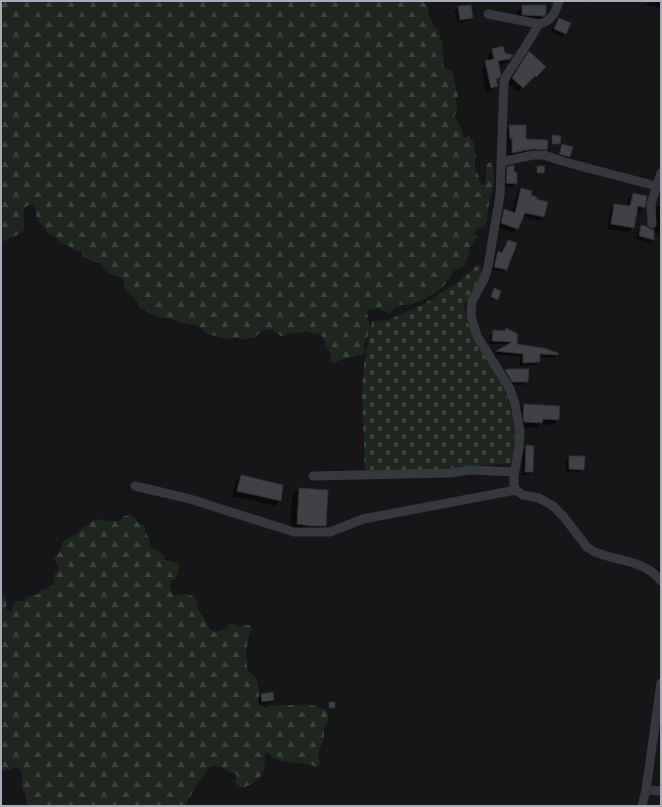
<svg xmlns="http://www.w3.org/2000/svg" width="662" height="807" font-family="'PT Sans',sans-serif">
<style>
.forest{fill:url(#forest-firs)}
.cemetery{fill:url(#cemetery-stones)}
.shadow{fill:#0007}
.building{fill:#404145;stroke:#303034}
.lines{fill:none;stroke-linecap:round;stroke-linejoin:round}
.minor{stroke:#37383d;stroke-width:9}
</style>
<defs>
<pattern id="forest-firs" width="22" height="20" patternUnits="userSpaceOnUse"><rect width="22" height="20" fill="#1e261f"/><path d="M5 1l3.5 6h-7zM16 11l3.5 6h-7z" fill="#3c433d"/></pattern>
<pattern id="cemetery-stones" width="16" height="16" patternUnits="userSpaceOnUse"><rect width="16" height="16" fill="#1e261f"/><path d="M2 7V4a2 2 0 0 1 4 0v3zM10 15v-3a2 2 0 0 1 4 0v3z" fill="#3c433d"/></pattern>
</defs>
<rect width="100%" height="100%" fill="#161618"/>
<g class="forest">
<path d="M1,1H422L427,6L429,10L428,13L435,28L439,30L440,38L443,41L442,49L444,57L443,66L448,70L452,71L458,96L456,99L457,111L454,117L461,127L464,137L470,136V139L473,141L476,156L475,169L479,177V181L482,184L485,185L487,164L490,162L493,163C493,170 494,178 494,185C493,188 492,191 491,194C489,204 487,213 487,222L482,228L478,227L474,234L477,237L473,242L472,245L470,246C469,257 467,267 455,270L443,287L426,298L411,305H399L389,313L379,309L368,310L366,312C372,323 370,336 363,345L365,352L363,355H359L334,362H330L331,353L325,346C325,342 324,339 321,335L307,332L290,333L285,336H281L271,329L267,330H263L255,337L243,340L238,338L226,339L212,335L206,334C203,332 203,329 200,327C195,323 189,326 183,323C175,320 171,318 162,318C155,317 147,311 140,308C139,300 130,296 126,289C123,284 126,282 121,277C111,276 105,271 100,263L94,262L84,257L82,252L72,249L67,245H64L54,236L48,234L44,227L37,220C37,214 35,209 34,204C32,205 29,204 27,206C21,209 25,225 24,230C18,237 8,237 1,243Z"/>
<path d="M131,515L135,518L137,522L145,526V532L149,538L150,546L165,556V560L178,563L179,567L176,579L171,580L170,586L172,594L175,596C182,593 195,593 197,602C197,605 197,607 199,611C201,615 204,618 206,621C212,634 215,634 228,627V624L232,623L240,627L247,625H250L252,628C246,642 245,656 248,671C260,677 259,691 259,703L261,706C267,709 273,705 280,705C287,705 294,705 302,705C305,705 308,704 311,705C316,706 321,709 326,710L329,719L324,729V737L318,754L320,762L319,765L315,767L312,765L281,761L273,758L269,753L265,754C265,758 265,768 263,772C259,781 247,789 237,787L235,781L237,777L235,773C227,774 228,769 222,767C219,766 214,766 211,766L199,781L185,806H29L26,799V795C21,789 21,783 23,775L19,769L14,767L10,770L5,769L1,773V592L7,600L6,609L10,612L12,610L13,606L16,601H25V599L29,596L39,594L41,590L52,586L54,582L55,573L58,570V565L54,559L60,551L63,542L65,540L77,534L81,529L95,519L111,521H120L124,516Z"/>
</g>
<path class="cemetery" d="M479,264L483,277L464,305L466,320L505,389L518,432L514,463L401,472L365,470L362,394L364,364L372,321L388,320L424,304L459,281Z"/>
<g class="shadow">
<path d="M564,1H587L586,3H564Z"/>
<path d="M648,1H661V8L647,6Z"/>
<path d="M523,6L545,13L538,21L516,22V13Z"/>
<path d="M459,7L472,18L468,21L457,23L455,11Z"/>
<path d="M559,19L570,24L565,34L562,37L551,32L556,22Z"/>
<path d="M493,49L510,58L504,64L498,65V77L495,80L497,86L491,91L486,92L481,67L486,62L489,61L488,55Z"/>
<path d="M529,53L544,67L518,92L508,83L525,57Z"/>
<path d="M510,126L525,140L546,149L543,153L509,156L506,130Z"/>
<path d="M553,136L560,144L558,145H551V138Z"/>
<path d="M562,145L570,157L566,160L557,157L559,149Z"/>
<path d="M538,167L543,173L542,174H536V169Z"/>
<path d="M507,168L516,183L512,187L503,186L504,171Z"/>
<path d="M521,189L535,199L543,217L539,221L522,217L517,229L513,233L498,227L500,214L504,210L512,213L517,193Z"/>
<path d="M633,194L644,208L640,212H636L633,227L628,232L607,229L610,209L615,205L626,207L628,199Z"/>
<path d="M658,206H661V236L655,232L654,209Z"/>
<path d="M642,226L653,231V240L650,243L636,239L638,230Z"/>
<path d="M508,241L506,269L503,272L492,270L495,255L498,252L501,253L505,244Z"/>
<path d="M494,289L497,299L496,300L490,299Z"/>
<path d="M506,329L516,345L557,354V355L554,358L539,357V362L536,365L520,366V357L494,354L510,344H489L490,335L493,332H503Z"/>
<path d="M506,371L527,381L524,385H509L503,374Z"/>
<path d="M524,405L558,420L553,425L540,424L536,428L519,427V410Z"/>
<path d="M527,446L532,472L529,475H522L523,450Z"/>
<path d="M570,457L583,469L580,473L566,472V460Z"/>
<path d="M241,476L280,500L275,506L232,496L236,481Z"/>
<path d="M299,489L325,526L318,533L290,531L292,496Z"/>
<path d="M262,695L273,700L270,703L259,705L258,698Z"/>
<path d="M329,703H334V708L333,709H328V704Z"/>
</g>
<g class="building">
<path d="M471,5L473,18L460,20L458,6Z"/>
<path d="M522,5H546V14L544,16L522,15Z"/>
<path d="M559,18L571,23L566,34L554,29Z"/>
<path d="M503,46L505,53L513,55L510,59L498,61L501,75L499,78L496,79L498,86L491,88L485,61L494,59L492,49Z"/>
<path d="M529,51L546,67L536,77L535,76L523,88L512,78Z"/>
<path d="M509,125H526V139L548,140L547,150L533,149L512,153V139H510Z"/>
<path d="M552,135L561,136L560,144H552Z"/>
<path d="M562,144L573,147L570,157L559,154Z"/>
<path d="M514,165V172H517V184L506,183L507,167Z"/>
<path d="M537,166H545L544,173H537Z"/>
<path d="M521,188L532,191L531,195L537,197L536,199L548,202L544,217L525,213L518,229L501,223L504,209L515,213Z"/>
<path d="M633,193L647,196L645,208L638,206L634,228L611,224L614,204L630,206Z"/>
<path d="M641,225L646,226L650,229L654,230V240L639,236Z"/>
<path d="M508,240L517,243L507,270L494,267L498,251L502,253Z"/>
<path d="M494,288L501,291L498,300L491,297Z"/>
<path d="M506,328L518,334L517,344L543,348L558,353V355L540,354V362L523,363V354L496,351L512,342L492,341L493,330L505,331Z"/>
<path d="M508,369H529L528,382H512L505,370Z"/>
<path d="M524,404L560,406L559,420L543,419L542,423L524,422L523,415Z"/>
<path d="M526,445L534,446L533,472H525Z"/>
<path d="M569,456H585L584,470L569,469Z"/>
<path d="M241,475L283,485L281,501L237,491Z"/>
<path d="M299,488L328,490L326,526H310L297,524Z"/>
<path d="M273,692L274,700L262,702L261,694Z"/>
<rect x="329" y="702" width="6" height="6"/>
</g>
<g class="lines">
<g class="minor">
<path d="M559,1C555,13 552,21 539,24L527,44L507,75L504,81L500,195L488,267L484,279L472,301L471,316L477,336L510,389L515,404L520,431L519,448L514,476V486L516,490L523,495L539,498L553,506L563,516L587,547L593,551C616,562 644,559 661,581"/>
<path d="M488,14L539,24"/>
<path d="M501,162L533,155H544L565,162L656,186"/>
<path d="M652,224L651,204L661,173"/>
<path d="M313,476L451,473L470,470L514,472"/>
<path d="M135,486L190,499L294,532H330L363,519L516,490"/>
<path d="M646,790L661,791"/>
<path d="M642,806L646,790L661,683"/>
</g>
</g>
<rect width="662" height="807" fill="none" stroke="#a8adb8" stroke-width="4"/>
</svg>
